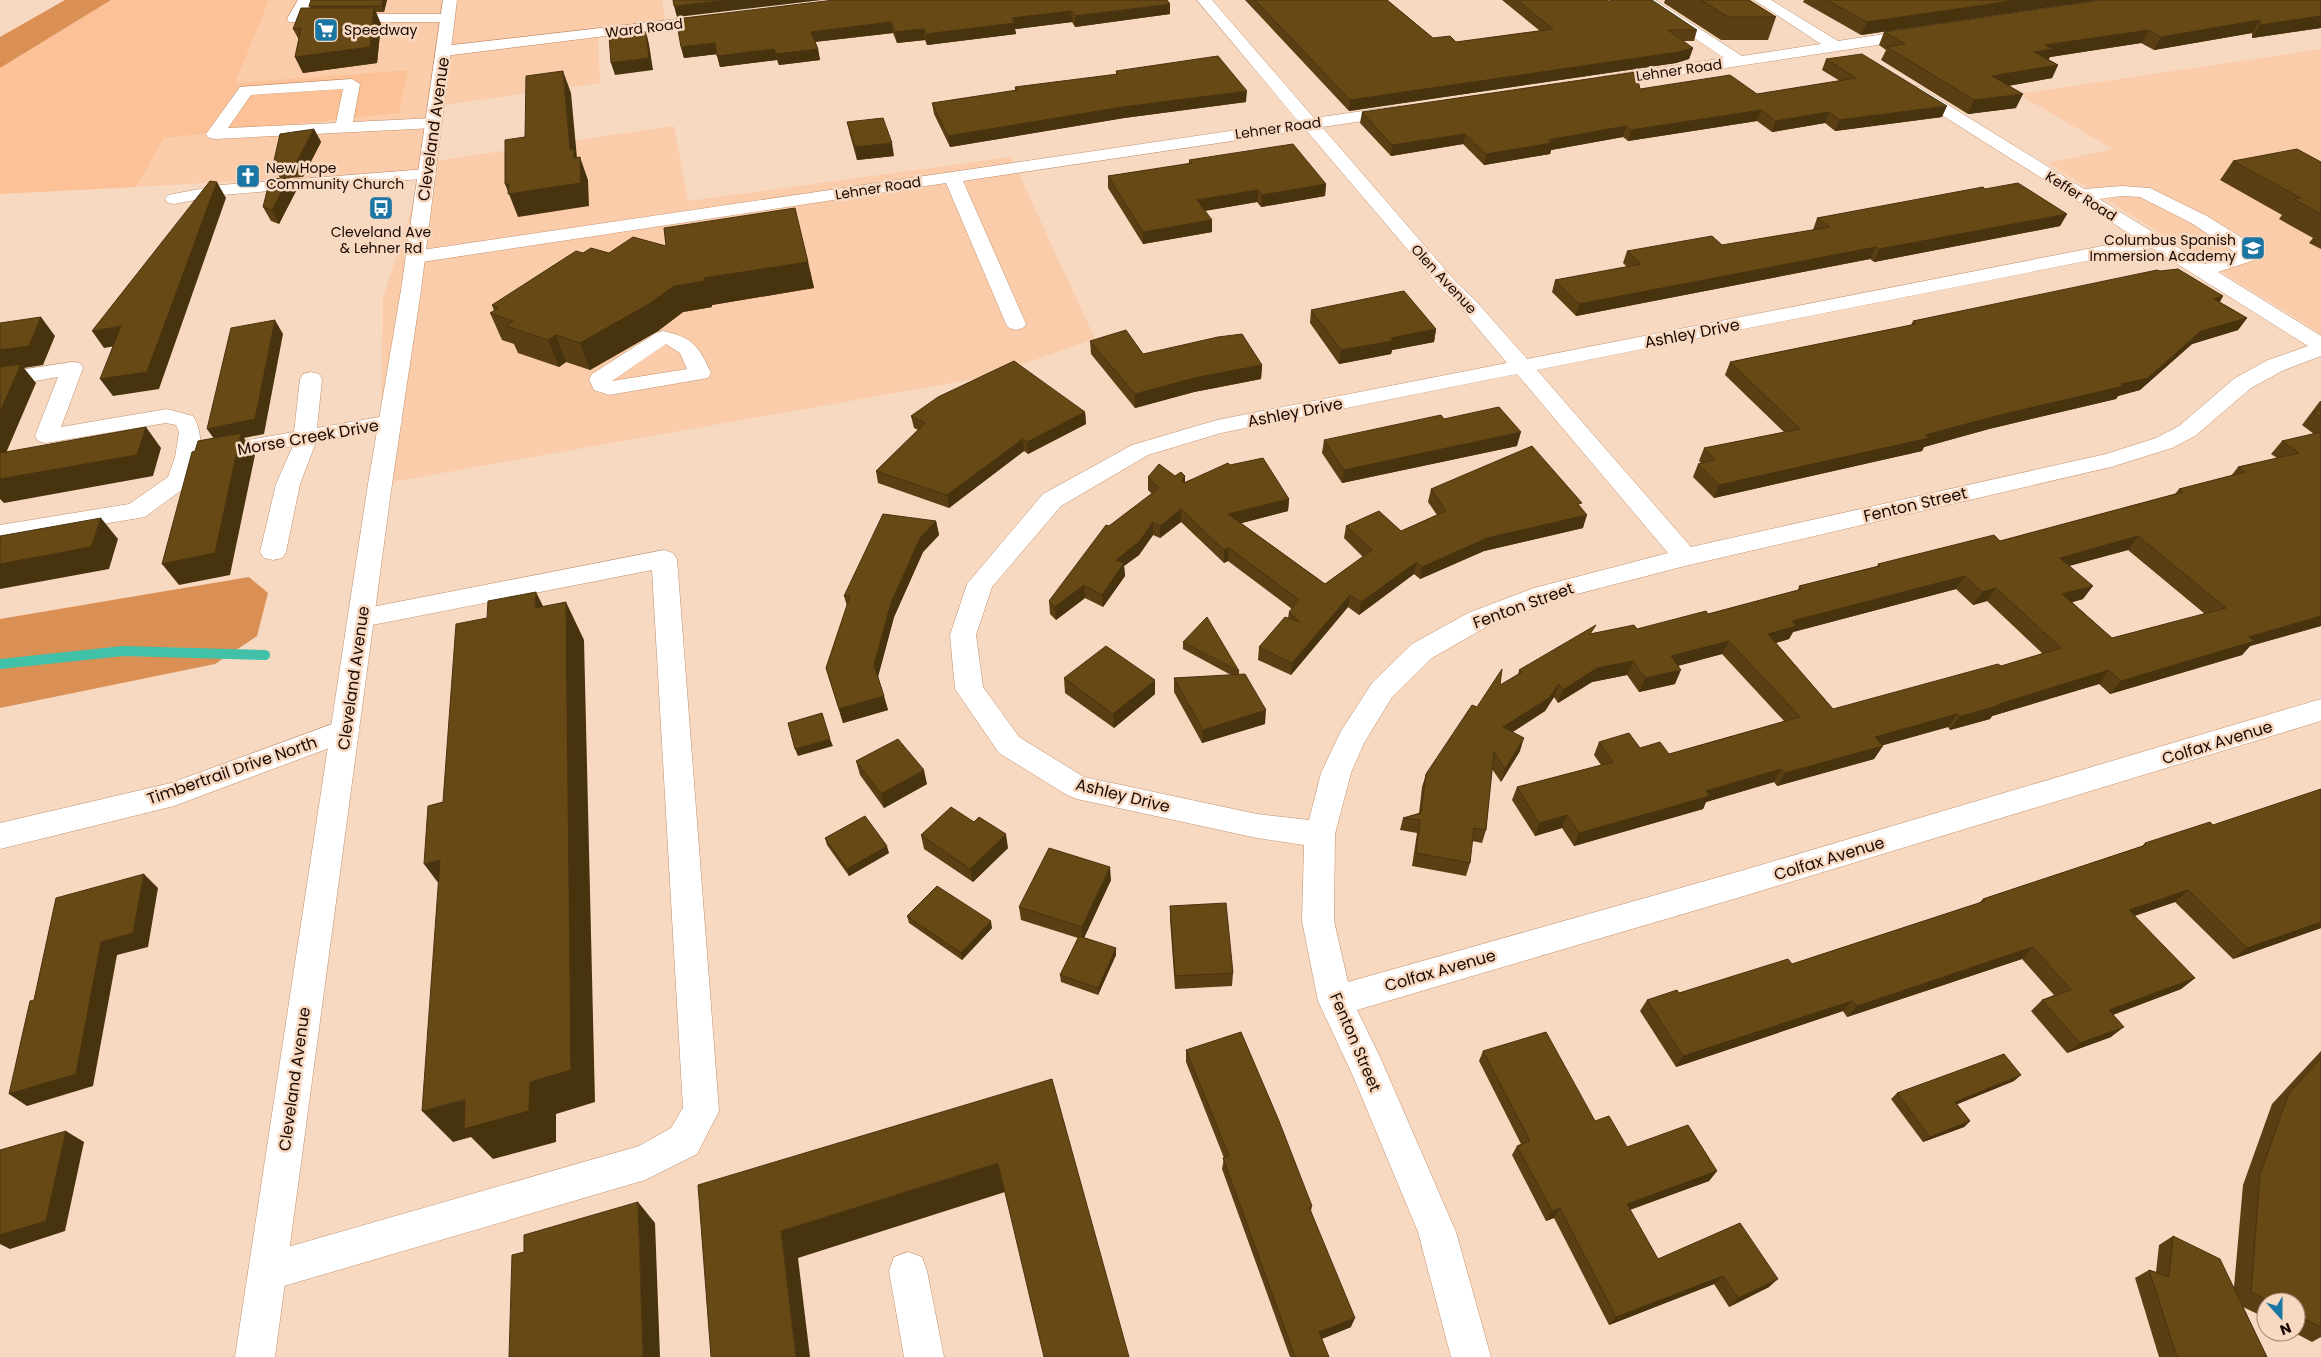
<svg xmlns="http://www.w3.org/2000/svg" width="2321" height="1357" font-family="Poppins,sans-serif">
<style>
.built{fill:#fbccaa}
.green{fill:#fcc196}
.forest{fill:#da8f55}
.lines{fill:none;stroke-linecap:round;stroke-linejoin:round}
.stream{stroke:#41c2a8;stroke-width:10}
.minor-casing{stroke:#c0906c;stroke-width:1}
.major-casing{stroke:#c0906c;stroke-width:1}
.minor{fill:#fff;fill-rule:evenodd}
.major{fill:#fff;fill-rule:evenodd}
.wall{fill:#593f13;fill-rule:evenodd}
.shaded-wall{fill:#48330f}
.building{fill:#674916;stroke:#48330f;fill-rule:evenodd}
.labels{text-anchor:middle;stroke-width:5;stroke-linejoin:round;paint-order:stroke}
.far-street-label{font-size:14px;fill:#1a0900;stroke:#f7d8c1}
.far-poi-label{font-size:14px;fill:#1a0900;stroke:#f7d8c1;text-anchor:start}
.street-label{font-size:16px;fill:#1a0900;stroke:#f7d8c1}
</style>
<rect width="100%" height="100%" fill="#f7d8c1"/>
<g class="built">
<path d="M269,0H662L666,26L598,35L600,83L429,107L427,162L674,126L688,201L1011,157L1095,339L985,377L380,484L383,298L424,170L136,187L164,138L399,113L407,70L234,83Z"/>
<path d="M2321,49V334L2048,163L2113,149L2018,94Z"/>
</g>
<path class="green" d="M111,0H269L235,83L408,70L399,113L164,138L136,187L0,194V68Z"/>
<g class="forest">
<path d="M65,0H111L0,68V37Z"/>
<path d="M249,577L268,593L257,636L215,664L0,708V619Z"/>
</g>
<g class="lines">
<path class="stream" d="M0,664L123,651L265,655"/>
<defs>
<g id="minor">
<path d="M298,0H312L304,14H447L454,18L447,22H289L287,19Z"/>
<path d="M1197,0H1212L1314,118L1398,106L1404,107L1406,111L1404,115L1398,116L1322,127L1456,282L1475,300L1527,359L2138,239L1907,93L1905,90L1907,87H1919L2084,189L2122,186L2150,188L2207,216L2250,243L2258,256L2255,260L2218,272L2321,336V356L2284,370L2251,388L2195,436L2172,448L2111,467L1685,566L1550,601L1486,627L1432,658L1392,697L1364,743L1351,773L1335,834L1334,921L1348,982L1744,870L2321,699V721L1744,896L1357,1010L1380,1057L1456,1232L1491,1357H1451L1418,1232L1353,1076L1318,1001L1302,921L1304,845L1257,838L1077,799L1067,795L999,753L955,689L950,635L967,584L1043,494L1132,445L1217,420L1507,363L1461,308L1442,290L1306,130L963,181L1026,324L1023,328L1016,330L1009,328L1006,324L946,183L415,263L408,261L405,257L408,253L415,251L1298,121ZM2122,196L2140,197L2193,224L2237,254L2205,264L2099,199ZM2152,248L2308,346L2268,360L2235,378L2179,426L2156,438L2106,454L1691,547L1537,370ZM1517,374L1668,553L1534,588L1468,613L1412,644L1372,683L1341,731L1321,773L1309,820L1257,814L1084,777L1019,737L983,687L976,635L992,587L1061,506L1148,455L1221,433Z"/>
<path d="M1638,0H1655L1742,56L1821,44L1754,0H1771L1838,41L1917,29L1925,34L1917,39L1599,87L1593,85L1591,82L1599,77L1724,58Z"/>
<path d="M714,15L721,19L719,22L444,56L436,51L444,46Z"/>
<path d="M352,79L360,84L353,122L434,118L440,119L442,123L440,127L434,128L215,139L209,138L206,134L240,87ZM343,89L336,123L228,128L251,95Z"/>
<path d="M427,169L433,170L436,174L433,178L221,195L174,204L168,203L165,199L168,195L221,185Z"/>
<path d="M663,331C692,337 699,346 711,373L708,378L609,395L594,390L589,379L592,374L656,333ZM666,344L680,353L687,369L612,381Z"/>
<path d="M72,362L80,363L83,368L61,427L167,409L193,416C206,436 200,467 187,486L145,517L0,541V525L129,504L168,477L175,457L179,432L176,425L166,423L46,443L38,441L35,436L58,377L0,387V373Z"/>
<path d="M311,372L319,374L322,379L317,428L391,415L399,417L402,422L399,427L391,429L316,442L300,484L286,552L282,558L273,560L264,558L260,552L276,484L293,446L213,460L205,458L201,453L205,448L213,446L294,432L300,379L303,374Z"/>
<path d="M664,550L673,553L677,559L719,1111L697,1154L645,1180L267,1291L253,1286L248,1272L253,1258L267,1253L639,1146L671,1128L683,1108L652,570L362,627L353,625L349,618L353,611L362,609Z"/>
<path d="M346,719L356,722L360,730L356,738L174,806L0,849V823L171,783Z"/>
<path d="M908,1252L922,1257L927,1271L944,1357H904L889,1271L894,1257Z"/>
</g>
<path id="major" d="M443,0H457L421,290L392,484L275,1357H235L368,484L401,290Z"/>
</defs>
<use href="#minor" class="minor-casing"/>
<use href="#major" class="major-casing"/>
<use href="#minor" class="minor"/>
<use href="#major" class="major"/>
</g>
<g class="wall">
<path d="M387,0L384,12H376L381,24L377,63L303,73L295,57L299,40L293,29L310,8L309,6Z"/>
<path d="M834,0L1170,14L1075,27L1072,22L1015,29L1016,34L927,45L925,40L897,43L893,33L815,42L818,49L820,60L779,65L777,60L720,67L717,54L684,58L681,47Z"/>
<path d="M1245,0H1387L1433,38L1456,42L1540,31L1502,0H1606L1697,30L1694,41H1682L1693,48L1689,59L1676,63L1349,111Z"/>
<path d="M1665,0H1749L1776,17L1768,40H1721L1664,3Z"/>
<path d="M1804,0H2099L1861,35L1803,2Z"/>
<path d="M2321,0V28L2252,38V33L2154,50L2141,43L2050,57L2048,59L2058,65L2052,78L2008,86L2016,108L1968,114L1881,60L1886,50L1879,45L1884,32Z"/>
<path d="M1826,59L1942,117L1835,131L1825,123L1772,132L1757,121L1628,141L1623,137L1551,150L1550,154L1484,165L1463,144L1391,156L1360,123L1362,112L1640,89L1757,94L1840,81L1822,70Z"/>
<path d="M1116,71L1246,102L1124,118L950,147L934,114L932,103L1015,91V87L1116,75Z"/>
<path d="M847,122L894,156L857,160L850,135Z"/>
<path d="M314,129L321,142L303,177L289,178L296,191L279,224L271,221L263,207L280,178L273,165Z"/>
<path d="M1189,160L1326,184L1325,196L1261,207L1257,202L1205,211L1212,232L1143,244L1108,188V176L1189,164Z"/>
<path d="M2233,161L2321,162V249L2309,243L2313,238L2279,219L2282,215L2220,180Z"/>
<path d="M1985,189L2067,214L2060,226L1874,262L1870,259L1576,316L1552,292L1555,280L1627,267L1623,263L1627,251L1722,245L1813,230L1817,218Z"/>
<path d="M666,246L808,262L814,288L712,305V307L683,312L658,331L590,370L566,362L559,367L518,353L514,344L502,340L490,313L494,311L492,305L583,253H609Z"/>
<path d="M2160,271L2223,296L2220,302L2247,318L2238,330L2192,344L2140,390L2118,396L2116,399L1989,429L1924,447L1922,451L1714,498L1693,477L1698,464L1701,463L1699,461L1704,448L1784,432L1725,375L1730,362L1911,325L1913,321Z"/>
<path d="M1311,310L1436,329L1434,342L1392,350L1391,354L1339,364L1310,323Z"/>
<path d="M1090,341L1143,354L1262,365L1261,379L1194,392L1135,408L1091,354Z"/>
<path d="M2320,401H2321V626L2250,646L2242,655L2110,694L2099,684L1992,716L1990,719L1950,730L1948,727L1883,745L1874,759L1777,786L1774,782L1706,802L1703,809L1574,846L1562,828L1535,836L1512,800L1517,787L1601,765L1594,755L1599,742L1669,754L1784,721L1722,654L1678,666L1675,684L1639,692L1627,675L1592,682L1558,703L1554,697L1545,711L1512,732L1520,751L1501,782L1492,769L1486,830L1482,843L1472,841L1470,863L1466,876L1412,866L1417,833L1400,830L1403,818L1419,813L1422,787L1426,774L1477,707L1500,685L1518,675L1519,670L1593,633L1637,629L1708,614L1798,590L1799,586L1877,566L1878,564L2000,541L2175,494L2179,489L2231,476L2238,467L2277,458L2271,454L2282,441L2314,434L2302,425ZM2128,550L2205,614L2112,638L2072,602L2083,599L2069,566ZM1956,589L1973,605L1987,601L2043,654L2001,666L1833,709L1776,643L1789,639L1793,632Z"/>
<path d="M1085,412L1086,424L1028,454L1024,451L949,508L878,483L876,471L918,430L914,428L911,416Z"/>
<path d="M1324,440L1517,446L1342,483L1322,453Z"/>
<path d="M1230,465L1289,499L1288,511L1241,523L1325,584L1363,557L1344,538L1346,526L1401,531L1437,515L1428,502L1431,489L1580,507L1583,528L1484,551L1420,579L1414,574L1359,615L1348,607L1291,675L1258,660L1259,647L1288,618L1289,612L1292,609L1228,561L1224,563L1181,522L1160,538L1153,535L1139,555L1124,566L1125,576L1103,607L1085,598L1056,620L1050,614L1049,601L1109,526L1152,494L1148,490V477L1185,476V482Z"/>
<path d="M936,521L939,535L923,552L894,617L878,677L888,710L843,723L826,668L847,606L844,596Z"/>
<path d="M1183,642L1239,671V675L1265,724L1202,743L1174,692V678L1231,675L1183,649Z"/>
<path d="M1064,678L1155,694L1114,728L1065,693Z"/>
<path d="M856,761L927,784L884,808L860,775Z"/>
<path d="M921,835L1008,848L973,882L924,849Z"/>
<path d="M825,838L889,853L849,876L827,845Z"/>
<path d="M2145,843L2321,928L2233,959L2175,902L2134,916L2195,978L2181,989L2113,1015L2111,1037L2067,1053L2031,1011L2042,1000L2054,995L2022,959L1847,1017L1843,1011L1676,1067L1640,1011L1647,1000L1679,993L1792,964L1979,903L1983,899L2142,846Z"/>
<path d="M1111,880L1084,938L1116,955L1098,995L1061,982L1060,975L1078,938L1021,920L1019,907Z"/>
<path d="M1170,906L1233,973L1232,986L1175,989L1170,919Z"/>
<path d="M907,916L992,928L962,960L909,923Z"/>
<path d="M1186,1050L1312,1206L1311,1211L1351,1327L1322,1339L1329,1357H1290L1222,1169L1224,1158L1186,1062Z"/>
<path d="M1483,1051L1595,1121L1627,1147L1717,1171L1709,1181L1630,1210L1658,1259L1769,1287L1729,1307L1714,1284L1609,1325L1554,1218L1546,1221L1512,1155L1517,1146L1521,1144L1479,1061Z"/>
<path d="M2321,1051V1337L2312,1342L2293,1332H2296V1302H2266V1318L2243,1307L2267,1357H2159L2135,1278L2149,1270L2156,1272L2159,1245L2173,1236L2234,1287L2243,1185L2272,1104Z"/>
<path d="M2014,1081L1957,1104L1970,1121L1964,1127L1923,1142L1891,1099L1897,1093Z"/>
</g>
<g class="shaded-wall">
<path d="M383,0H387L384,12L382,6Z"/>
<path d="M728,0H822L677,17L674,6Z"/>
<path d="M2019,0H2099L1861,35L1867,22Z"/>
<path d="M1170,4V14L1075,27V16Z"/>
<path d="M374,8L381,24L377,63L303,73L295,57Z"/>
<path d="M1071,11L1072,22L1015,29L1016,34L927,45L926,34L1012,18Z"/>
<path d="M2321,16V28L2252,38L2260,25Z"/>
<path d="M2260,20L2252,33L2154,50L2161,37Z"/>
<path d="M891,22L893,33L813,42L811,32Z"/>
<path d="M924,29L925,40L897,43L895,32Z"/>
<path d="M2149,30L2141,43L2050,57L2047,62L2034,52L2045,45Z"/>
<path d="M646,32L649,44L653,70L615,75L611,63Z"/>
<path d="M715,43L718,54L684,58L681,47Z"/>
<path d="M1693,48L1689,59L1676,63L1349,111L1350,100Z"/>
<path d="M774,49L777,60L720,67L717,56Z"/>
<path d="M818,49L820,60L779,65L776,54Z"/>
<path d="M2058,65L2052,78L1985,90L1992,76Z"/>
<path d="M563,71L571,93L577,158L580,157L588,180L589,206L518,217L505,184L570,150Z"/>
<path d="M1247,91L1246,102L1124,118L950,147L948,136L1123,107Z"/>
<path d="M2023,94L2016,108L1968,114L1974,100Z"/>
<path d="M1947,106L1942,117L1835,131L1839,120Z"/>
<path d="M1761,110L1757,121L1628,141L1631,130Z"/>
<path d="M1829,112L1825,123L1772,132L1776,121Z"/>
<path d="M1626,126L1623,137L1551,150L1550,154L1484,165L1486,154L1548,140Z"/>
<path d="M314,129L321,142L303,177L296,163Z"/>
<path d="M1465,134L1463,144L1391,156L1392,145Z"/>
<path d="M892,143L894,156L857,160L855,147Z"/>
<path d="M289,178L296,191L279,224L272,210Z"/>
<path d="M217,182L226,198L159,389L113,396L100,379Z"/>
<path d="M1326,184L1325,196L1261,207L1262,195Z"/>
<path d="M1258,190L1257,202L1196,212L1197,200Z"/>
<path d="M2067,214L2060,226L1874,262L1879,249Z"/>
<path d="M1212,220V232L1143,244V232Z"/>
<path d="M1876,247L1870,259L1576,316L1579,304Z"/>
<path d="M808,262L814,288L712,305V307L683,312L658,331L590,370L580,343L674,286L704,278Z"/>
<path d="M2223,296L2215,309L2214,299Z"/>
<path d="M41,317L55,336L43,365L24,368L36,383L3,460H0V350Z"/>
<path d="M2247,318L2238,330L2192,344L2140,390L2118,396L2116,399L1989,429L1924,447L1922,451L1714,498L1719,485L1925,435L1996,416L2121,384L2201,331Z"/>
<path d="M275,320L283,334L264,434L244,438L255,455L230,575L179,585L162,564L217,443L207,429Z"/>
<path d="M121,326L133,343L104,348L92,331Z"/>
<path d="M1436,329L1434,342L1392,350L1391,354L1339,364L1341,350L1391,338Z"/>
<path d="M556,335L566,362L559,367L548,340Z"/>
<path d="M1262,365L1261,379L1194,392L1135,408V394L1194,378Z"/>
<path d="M1085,412L1086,424L1028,454L1027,442Z"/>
<path d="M146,427L161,448L153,476L4,503L0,499V479Z"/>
<path d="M1521,432L1517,446L1342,483L1344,470Z"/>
<path d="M1023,439L1024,451L949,508L947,495Z"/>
<path d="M1185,476V489L1182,481Z"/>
<path d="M1289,499L1288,511L1227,527L1228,514Z"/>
<path d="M1181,509V522L1160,538V526Z"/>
<path d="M1587,515L1583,528L1484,551L1420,579L1422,567L1487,538Z"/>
<path d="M101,518L118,539L109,569L0,589V564Z"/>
<path d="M936,521L939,535L923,552L894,617L877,680L874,665L891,603L920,538Z"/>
<path d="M1153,522V535L1139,555L1124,566L1125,576L1103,607L1102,595L1116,560Z"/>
<path d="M2138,536L2128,550L2050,571L2060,558Z"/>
<path d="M1229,548L1228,561L1224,563V550Z"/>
<path d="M1417,562L1414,574L1359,615L1361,602Z"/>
<path d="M1965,576L1956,589L1793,632L1789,639L1761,647L1768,634L1792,621Z"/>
<path d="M1084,585L1085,598L1056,620L1055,607Z"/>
<path d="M2093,586L2083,599L2053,608L2062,594Z"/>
<path d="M1996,588L1987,601L1973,605L1982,592Z"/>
<path d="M536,592L555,630L535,608Z"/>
<path d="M1350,595L1348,607L1291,675L1292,663Z"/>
<path d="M566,602L584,640L595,1102L556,1114V1142L493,1159L471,1137L453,1142L422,1111L530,1082Z"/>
<path d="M2321,616V626L2250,646L2242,655L2110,694L2121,681L2249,637Z"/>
<path d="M1729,641L1722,654L1665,669L1671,656Z"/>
<path d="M1633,661L1627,675L1592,682L1558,703L1563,690L1597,668Z"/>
<path d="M1681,670L1675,684L1639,692L1645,678Z"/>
<path d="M2109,670L2099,684L1992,716L1990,719L1950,730L1959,717L1999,704Z"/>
<path d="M1155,680V694L1114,728L1113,714Z"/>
<path d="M1559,684L1554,697L1545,711L1499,741L1503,727Z"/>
<path d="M884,696L888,710L843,723L839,709Z"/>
<path d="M1266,710L1265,724L1202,743L1203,730Z"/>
<path d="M1957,714L1948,727L1866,750L1875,737Z"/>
<path d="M1524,738L1520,751L1501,782L1505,769Z"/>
<path d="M830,739L833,746L798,756L795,749Z"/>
<path d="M1883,746L1874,759L1777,786L1785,773Z"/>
<path d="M1781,769L1774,782L1706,802L1703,809L1574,846L1579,833L1706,791Z"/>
<path d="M924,770L927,784L884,808L881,794Z"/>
<path d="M1567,815L1562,828L1535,836L1539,823Z"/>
<path d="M1006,834L1008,848L973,882L970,869Z"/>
<path d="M887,846L889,853L849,876L847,869Z"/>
<path d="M440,860L451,900L424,864Z"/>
<path d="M1110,867L1111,880L1083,940L1082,927Z"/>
<path d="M144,874L158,888L148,947L117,955L93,1086L27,1106L9,1094L101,942Z"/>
<path d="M2188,890L2175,902L2117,922L2129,910Z"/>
<path d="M991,921L992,928L962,960L961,953Z"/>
<path d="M2321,922V928L2233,959L2247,948Z"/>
<path d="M2033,947L2022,959L1847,1017L1857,1006Z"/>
<path d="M1116,948V955L1098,995V988Z"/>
<path d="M2195,978L2181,989L2096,1021L2109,1010Z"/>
<path d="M1852,1001L1843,1011L1676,1067L1683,1056Z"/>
<path d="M2124,1027L2111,1037L2067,1053L2080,1043Z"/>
<path d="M2021,1075L2014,1081L1948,1108L1955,1102Z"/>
<path d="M1970,1121L1964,1127L1923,1142L1930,1137Z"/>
<path d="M66,1131L84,1142L65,1231L10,1249L0,1244V1235Z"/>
<path d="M998,1163L1005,1192L798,1258L810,1357H796L781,1231Z"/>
<path d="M1717,1171L1709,1181L1620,1213L1627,1204Z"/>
<path d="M638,1202L655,1223L660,1357H643Z"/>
<path d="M1560,1208L1554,1218L1546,1221L1552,1211Z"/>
<path d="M1723,1276L1714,1284L1609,1325L1616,1317Z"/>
<path d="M1778,1279L1769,1287L1729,1307L1738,1298Z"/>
<path d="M1355,1318L1351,1327L1316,1341L1319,1332Z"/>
</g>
<g class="building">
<path d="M311,0H383L382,6H309Z"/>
<path d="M673,0H728L674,6Z"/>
<path d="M834,0H1167L1170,4L1075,16L1071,11L1012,18L1015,23L926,34L924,29L895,32L891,22L811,32L818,49L776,54L774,49L717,56L715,43L681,47L676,19Z"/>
<path d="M1255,0H1387L1433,38L1450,36L1456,42L1553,29L1517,0H1606L1608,1L1616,0H1652L1697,30H1668L1693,48L1679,52L1350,100Z"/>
<path d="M1701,0H1749L1776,17H1728Z"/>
<path d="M1827,0H2019L1867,22Z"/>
<path d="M2101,0H2321V16L2260,25V20L2161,37L2149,30L2045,45L2053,49L2034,52L2058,65L1992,76L2023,94L1974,100L1887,47L1905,44L1884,32Z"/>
<path d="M301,8H374L370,47L295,57L301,28L293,29Z"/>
<path d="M646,32L649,58L611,63L609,36Z"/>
<path d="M1862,54L1947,106L1839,120L1829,112L1776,121L1761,110L1631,130L1626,126L1548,140L1552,143L1486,154L1465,134L1392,145L1362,112L1636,72L1640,89L1730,75L1757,94L1856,78L1826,59Z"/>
<path d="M1218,56L1247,91L1123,107L948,136L932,103L1017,90L1015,87L1118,74L1116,71Z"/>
<path d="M563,71L570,150L574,149V158L580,157L581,183L508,194L509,184H505V140L525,137L526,76Z"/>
<path d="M883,118L892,143L855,147L847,122Z"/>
<path d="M314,129L296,163L273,165L280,134Z"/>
<path d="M1293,144L1326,184L1262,195L1258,190L1197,200L1212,220L1143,232L1108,176L1192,163L1189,160Z"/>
<path d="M2297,149L2321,162V214L2293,199L2301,198L2233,161Z"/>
<path d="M289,178L272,210L263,207L270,179Z"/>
<path d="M210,181L217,182L147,372L100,379L121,326L92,331Z"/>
<path d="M2018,183L2067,214L1879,249L1876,247L1579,304L1555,280L1641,264L1627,251L1712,236L1722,245L1830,227L1817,218L1983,187L1985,189Z"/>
<path d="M795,208L808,262L704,278L705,281L674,286L649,304L580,343L556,335L548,340L506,326L513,321L490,313L499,308L492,305L576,251L583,253L591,248L609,253L633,237L666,246L664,228Z"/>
<path d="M2178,269L2223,296L2214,299L2247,318L2201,331L2148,378L2121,384L2124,386L1996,416L1925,435L1929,438L1719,485L1698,464L1715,460L1704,448L1800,429L1730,362L1916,324L1913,321L2157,270L2160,271Z"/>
<path d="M1404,291L1436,329L1391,338L1393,341L1341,350L1311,310Z"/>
<path d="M41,317L29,346L0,350V323Z"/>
<path d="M275,320L255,419L207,429L231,328Z"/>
<path d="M1126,330L1143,354L1218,337L1242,334L1262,365L1194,378L1135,394L1090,341Z"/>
<path d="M1014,361L1085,412L1027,442L1023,439L947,495L876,471L925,423L911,416L938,397Z"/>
<path d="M21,364L0,412V367Z"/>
<path d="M1499,407L1521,432L1344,470L1324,440L1441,415L1444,419Z"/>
<path d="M2321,410V417L2313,412Z"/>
<path d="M146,427L137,455L0,479V453Z"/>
<path d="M2321,432V616L2249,637L2255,641L2121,681L2109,670L1999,704L2000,705L1959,717L1957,714L1875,737L1883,746L1785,773L1781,769L1706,791L1710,796L1579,833L1567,815L1539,823L1517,787L1613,762L1599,742L1629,733L1640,748L1660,742L1669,754L1800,717L1729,641L1671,656L1681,670L1645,678L1633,661L1597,668L1563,690L1559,684L1549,698L1503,727L1524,738L1505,769L1494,752L1486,830L1474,828L1470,863L1416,853L1420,820L1403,818L1421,813L1426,774L1472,705L1477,707L1502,669L1500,685L1522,672L1519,670L1596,625L1590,634L1634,625L1637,629L1706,611L1708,614L1802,589L1799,586L1880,566L1878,564L1994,535L2000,541L2183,492L2179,489L2245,472L2238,467L2299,453L2282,441ZM2138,536L2226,608L2112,638L2062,594L2093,586L2060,558ZM1965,576L1982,592L1996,588L2061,648L2001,666L1998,664L1833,709L1768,634L1796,626L1792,621Z"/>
<path d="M241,433L215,553L162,564L192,452L195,451L198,441Z"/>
<path d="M1532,446L1582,503L1578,504L1587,515L1487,538L1422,567L1417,562L1361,602L1350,595L1292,663L1259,647L1285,617L1300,622L1289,612L1299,600L1229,548L1224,550L1181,509L1160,526L1153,522L1139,542L1116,560L1124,563L1102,595L1084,585L1055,607L1049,601L1106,525L1109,526L1159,488L1148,477L1159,464L1175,476L1181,472L1185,476L1182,481L1184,483L1228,463L1230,465L1263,458L1289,499L1228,514L1325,584L1372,550L1346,526L1379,511L1401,531L1446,511L1431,489Z"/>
<path d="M883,514L936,521L920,538L891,603L874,665L884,696L839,709L826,668L850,596H844Z"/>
<path d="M101,518L91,547L0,564V536Z"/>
<path d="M536,592L535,608L566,602L571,1070L530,1082L529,1111L464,1129L465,1099L422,1111L440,860L424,864L428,806L443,802L456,624L487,618L488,601Z"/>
<path d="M1207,617L1239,671L1183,642Z"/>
<path d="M1106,646L1155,680L1113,714L1064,678Z"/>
<path d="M1245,674L1266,710L1203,730L1174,678Z"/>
<path d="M822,713L830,739L795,749L788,723Z"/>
<path d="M898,739L924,770L881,794L856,761Z"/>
<path d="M2321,789V922L2247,948L2188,890L2129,910L2195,978L2109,1010L2124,1027L2080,1043L2042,1000L2071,990L2033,947L1857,1006L1852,1001L1683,1056L1647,1000L1677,990L1679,993L1788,959L1792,964L1985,901L1983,899L2146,845L2145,843L2210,822L2213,825Z"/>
<path d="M951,807L974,822L979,817L1006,834L970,869L921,835Z"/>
<path d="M865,816L887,846L847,869L825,838Z"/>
<path d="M1049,848L1110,867L1082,927L1019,907Z"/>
<path d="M144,874L133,933L101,942L76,1074L9,1094L30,1001L34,1000L56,898Z"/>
<path d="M937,886L991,921L961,953L907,916Z"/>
<path d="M1226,903L1233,973L1175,976L1170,906Z"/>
<path d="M1079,936L1116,948L1098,988L1060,975Z"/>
<path d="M1241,1032L1279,1121L1312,1206L1309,1207L1355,1318L1319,1332L1329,1357H1295L1223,1158L1229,1156L1186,1050Z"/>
<path d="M1546,1032L1595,1121L1609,1116L1627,1147L1688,1125L1717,1171L1627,1204L1658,1259L1740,1223L1778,1279L1738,1298L1723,1276L1616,1317L1560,1208L1552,1211L1517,1146L1530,1141L1483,1051Z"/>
<path d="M2004,1054L2021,1075L1955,1102L1970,1121L1930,1137L1897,1093Z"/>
<path d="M2321,1058V1327L2296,1315V1302H2271L2251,1292L2260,1174L2289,1093Z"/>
<path d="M1052,1079L1129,1357H1044L998,1163L781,1231L796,1357H711L698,1185Z"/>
<path d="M66,1131L46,1221L0,1235V1150Z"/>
<path d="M638,1202L643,1357H509L512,1255L524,1252V1235Z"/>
<path d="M2173,1236L2220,1259L2267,1357H2177L2149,1270L2169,1277Z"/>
</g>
<defs>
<symbol id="supermarket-square" viewBox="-11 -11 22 22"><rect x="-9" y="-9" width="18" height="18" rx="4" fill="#1b76a4" stroke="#f7d8c1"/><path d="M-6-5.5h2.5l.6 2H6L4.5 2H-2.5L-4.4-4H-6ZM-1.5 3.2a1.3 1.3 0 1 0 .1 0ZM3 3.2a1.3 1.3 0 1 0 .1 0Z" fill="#fff"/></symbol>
<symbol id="church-square" viewBox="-11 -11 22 22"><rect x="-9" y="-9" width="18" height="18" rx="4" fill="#1b76a4" stroke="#f7d8c1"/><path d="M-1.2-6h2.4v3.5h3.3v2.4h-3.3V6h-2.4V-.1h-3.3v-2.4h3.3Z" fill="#fff"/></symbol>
<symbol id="bus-square" viewBox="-11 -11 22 22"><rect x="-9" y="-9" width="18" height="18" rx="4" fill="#1b76a4" stroke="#f7d8c1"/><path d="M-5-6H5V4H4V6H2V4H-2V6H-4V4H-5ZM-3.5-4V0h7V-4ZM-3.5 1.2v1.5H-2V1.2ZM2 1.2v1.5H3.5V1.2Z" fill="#fff"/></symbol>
<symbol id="school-square" viewBox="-11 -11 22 22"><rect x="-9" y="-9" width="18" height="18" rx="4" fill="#1b76a4" stroke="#f7d8c1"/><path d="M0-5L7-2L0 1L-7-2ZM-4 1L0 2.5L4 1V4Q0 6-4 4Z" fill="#fff"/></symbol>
</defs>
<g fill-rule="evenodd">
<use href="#supermarket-square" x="312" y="16" width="28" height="28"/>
<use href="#church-square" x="234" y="162" width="28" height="28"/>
<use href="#bus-square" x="367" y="194" width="28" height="28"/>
<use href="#school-square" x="2239" y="234" width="28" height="28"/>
</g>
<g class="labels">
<g class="far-street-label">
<text transform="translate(644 28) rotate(-7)" y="5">Ward Road</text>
<text transform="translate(1679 70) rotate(-8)" y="5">Lehner Road</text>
<text transform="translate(1278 128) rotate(-8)" y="5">Lehner Road</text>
<text transform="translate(878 188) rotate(-9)" y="5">Lehner Road</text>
<text transform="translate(2081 196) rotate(32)" y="5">Keffer Road</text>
<text transform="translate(1444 279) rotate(47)" y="5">Olen Avenue</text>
</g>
<g class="far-poi-label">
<text x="344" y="35">Speedway</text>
<text x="266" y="173">New Hope<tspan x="266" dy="16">Community Church</tspan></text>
<text x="381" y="237" text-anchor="middle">Cleveland Ave<tspan x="381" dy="16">&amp; Lehner Rd</tspan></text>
<text x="2236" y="245" text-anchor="end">Columbus Spanish<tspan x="2236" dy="16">Immersion Academy</tspan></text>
</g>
<g class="street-label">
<text transform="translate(433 129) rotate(-82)" y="6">Cleveland Avenue</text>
<text transform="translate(1692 333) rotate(-11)" y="6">Ashley Drive</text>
<text transform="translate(1295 412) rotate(-11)" y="6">Ashley Drive</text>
<text transform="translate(308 437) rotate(-10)" y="6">Morse Creek Drive</text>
<text transform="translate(1915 504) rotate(-13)" y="6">Fenton Street</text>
<text transform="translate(1523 605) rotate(-20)" y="6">Fenton Street</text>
<text transform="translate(353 678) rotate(-82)" y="6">Cleveland Avenue</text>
<text transform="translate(2217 742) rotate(-17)" y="6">Colfax Avenue</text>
<text transform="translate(232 770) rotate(-19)" y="6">Timbertrail Drive North</text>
<text transform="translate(1123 795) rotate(14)" y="6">Ashley Drive</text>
<text transform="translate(1829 858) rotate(-17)" y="6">Colfax Avenue</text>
<text transform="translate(1440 970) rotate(-16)" y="6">Colfax Avenue</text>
<text transform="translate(1356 1042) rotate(67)" y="6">Fenton Street</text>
<text transform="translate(294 1079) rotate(-82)" y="6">Cleveland Avenue</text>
</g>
</g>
<g transform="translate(2281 1317) rotate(159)"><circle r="24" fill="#f7d8c1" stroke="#9f8574"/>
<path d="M0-4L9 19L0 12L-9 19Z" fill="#1b76a4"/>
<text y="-8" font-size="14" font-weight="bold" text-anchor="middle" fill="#1a0900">N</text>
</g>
</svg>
